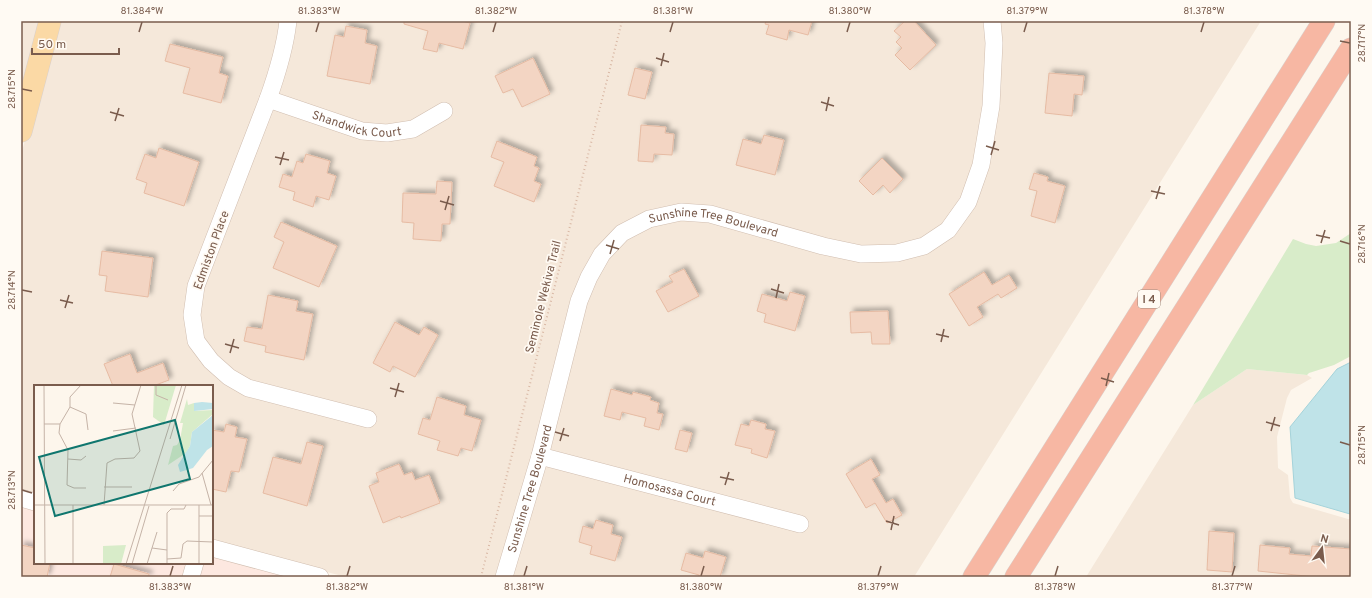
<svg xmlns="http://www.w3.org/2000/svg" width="1372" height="598" font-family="Overpass,sans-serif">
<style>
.residential{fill:#f5e8da}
.commercial{fill:#fde8e0}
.green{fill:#d8ecc9}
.water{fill:#bfe3e8;stroke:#a5d3da}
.building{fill:#f3d5c3;stroke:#e6bba3;filter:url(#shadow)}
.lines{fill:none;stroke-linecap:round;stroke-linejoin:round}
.minor-casing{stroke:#d1beb0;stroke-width:18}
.major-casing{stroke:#dad1cd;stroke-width:23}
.highway-casing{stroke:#dad1cd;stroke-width:23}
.path{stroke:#d9b8a5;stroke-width:2;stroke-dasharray:1 3;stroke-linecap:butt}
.minor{stroke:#fff;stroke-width:17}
.major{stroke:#fbd9a5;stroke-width:22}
.highway{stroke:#f7b7a3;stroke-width:22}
.ticks{fill:none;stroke:#7a5c4d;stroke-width:1.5}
.labels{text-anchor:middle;stroke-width:3.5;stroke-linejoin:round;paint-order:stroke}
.shield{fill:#fffaf3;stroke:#a28b7f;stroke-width:1}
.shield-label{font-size:11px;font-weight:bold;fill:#7a5c4d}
.street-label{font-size:12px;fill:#7a5c4d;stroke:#fffaf3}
.inset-road{fill:none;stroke:#c5b3a7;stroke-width:1}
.view{fill:#0f766e;fill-opacity:0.15;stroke:#0f766e;stroke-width:2}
.inset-edge{fill:none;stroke:#7a5c4d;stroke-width:2}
.neatline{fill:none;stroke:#7a5c4d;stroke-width:1.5}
.ticks-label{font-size:10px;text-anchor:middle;fill:#7a5c4d}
</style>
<defs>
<filter id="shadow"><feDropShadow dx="3.5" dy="-3.5" stdDeviation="2" flood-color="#0004"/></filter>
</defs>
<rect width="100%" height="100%" fill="#fdf6ec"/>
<g class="residential">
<path d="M21,21H44L21,108Z"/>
<path d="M57,21H1261L914,577H346L212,542V386H35V495L21,491V155Z"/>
<path d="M1247,369L1307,375L1312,378L1291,390L1287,398L1277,437L1278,468L1288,475L1290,498L1293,503L1348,519H1351V577H1086L1193,405Z"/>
</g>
<g class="commercial">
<path d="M21,507L35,510V563H188L185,577H21Z"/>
<path d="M212,555L294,577H197L201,563H212Z"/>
</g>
<path class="green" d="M1351,233V356L1334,365L1309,373L1307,375L1247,369L1193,405L1293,239L1306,244L1316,246L1336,243Z"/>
<path class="water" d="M1351,362V513L1350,514L1295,498L1290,427L1337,369Z"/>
<g class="building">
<path d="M404,21H462L470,23L463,49L439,43L437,52L423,49L428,31L404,24Z"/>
<path d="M766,21H812L808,35L789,30L787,40L766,34L769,25L765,24Z"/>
<path d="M905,21H914L936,45L910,70L895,55L902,48L896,42L901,37L894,31Z"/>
<path d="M346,26L367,30L365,43L377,46L370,84L327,76L335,35L344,37Z"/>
<path d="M170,44L223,57L219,73L228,76L221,103L183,93L190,68L165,61Z"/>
<path d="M533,58L550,94L522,107L513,89L503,93L495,76Z"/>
<path d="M635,68L652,72L645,99L628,95Z"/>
<path d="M1049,73L1084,76L1082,95L1074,94L1072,116L1045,113Z"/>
<path d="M641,125L666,127L665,133L674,134L672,155L654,154L653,162L638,161Z"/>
<path d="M764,135L784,140L775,175L736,165L743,139L761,144Z"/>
<path d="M497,141L537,157L534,166L539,168L534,181L541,184L534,202L494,186L504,162L491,157Z"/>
<path d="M159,148L199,162L184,206L144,193L147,183L136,179L145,154L156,158Z"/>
<path d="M306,154L330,161L327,173L336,176L329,200L316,196L313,207L293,200L295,192L279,187L283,174L292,177L297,161L303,163Z"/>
<path d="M882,158L903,179L890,193L883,185L873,195L859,181Z"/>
<path d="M1034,173L1048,177L1047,181L1065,186L1055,223L1031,216L1037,191L1029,189Z"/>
<path d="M437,181L452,182L450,224H442L441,241L413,239L414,223L402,222L403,193L436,194Z"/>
<path d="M281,222L337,246L319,287L273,268L284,242L274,237Z"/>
<path d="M102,251L153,258L148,297L105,291L107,276L99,275Z"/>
<path d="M684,269L699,296L668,312L656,291L673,282L669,276Z"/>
<path d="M984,272L992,285L1009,275L1017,288L1001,298L998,294L977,307L983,317L969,326L949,294Z"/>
<path d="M790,292L805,296L795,331L764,322L766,314L757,311L762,294L787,301Z"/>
<path d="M268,295L298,301L296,311L313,314L304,360L265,352L266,346L244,341L247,327L262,329Z"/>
<path d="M888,311L890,344H872L871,332L851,333L850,312Z"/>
<path d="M395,322L419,335L424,327L438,335L415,377L393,366L390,372L373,363Z"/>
<path d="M130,354L137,373L163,363L169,380L153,386H113L104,364Z"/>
<path d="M611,389L632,395L633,392L651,397L650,400L659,403L657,413L663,414L659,430L644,426L646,418L622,412L620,420L604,416Z"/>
<path d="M437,397L466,406L464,415L481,420L472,451L461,448L458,456L437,450L440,441L418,434L423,418L430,420Z"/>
<path d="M751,420L766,424L765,429L775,431L767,458L751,453L752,449L735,445L741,424L749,426Z"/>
<path d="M226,424L237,427L235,437L247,439L239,472L231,471L226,492L212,489V430L224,432Z"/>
<path d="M680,430L692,433L687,452L675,449Z"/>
<path d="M307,442L323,446L307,506L263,493L273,457L301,464Z"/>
<path d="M871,459L880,475L872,479L886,503L893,499L902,515L887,523L875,503L866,508L846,474Z"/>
<path d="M399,464L404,475L412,472L415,480L429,475L440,503L401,518L400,516L383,523L369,486L379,482L376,473Z"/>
<path d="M596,520L613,525L611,534L622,537L615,561L590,554L592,546L579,542L583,526L593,529Z"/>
<path d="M1209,531L1234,533L1232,572L1207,570Z"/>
<path d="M21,545L35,548V563H50L47,577H21Z"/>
<path d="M1260,545L1290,548L1289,554L1311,556L1312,546L1351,549L1350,577H1315L1258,571Z"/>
<path d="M705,551L726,557L720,577H699V575L681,570L686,553L703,558Z"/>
<path d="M114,564L149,574V577H110Z"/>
</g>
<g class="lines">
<defs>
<g id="minor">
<path d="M288,21C285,48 277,74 268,99L196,286L192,315L196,341L211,361L229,377L248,388L368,419"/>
<path id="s1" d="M268,99L362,131L387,133L413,129L444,111"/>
<path id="s2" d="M540,456L800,524"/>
<path d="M21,498L35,502"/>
<path d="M212,548L320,577"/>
<path d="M191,577L195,563"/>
<path id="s3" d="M504,577L540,456L579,301L589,277L602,254L622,233L649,219L681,212L710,214L823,246L861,254L897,253L924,246L948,230L968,202L981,165L991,106L994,43L992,21"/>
</g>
<path id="major" d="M21,131L50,21"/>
<g id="highway">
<path d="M974,577L1324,21"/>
<path d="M1016,577L1351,49"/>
</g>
</defs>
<use href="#minor" class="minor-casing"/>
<use href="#major" class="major-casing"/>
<use href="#highway" class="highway-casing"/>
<path class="path" d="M481,577L622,21"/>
<use href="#minor" class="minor"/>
<use href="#major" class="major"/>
<use href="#highway" class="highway"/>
</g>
<path class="ticks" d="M139,32L142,22M316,32L319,22M493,32L496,22M670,32L673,22M847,32L850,22M1024,32L1027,22M1201,32L1204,22M1340,41L1350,43M656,58L669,62M661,66L664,53M22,89L32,91M821,102L834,106M826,111L829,97M110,112L124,116M115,121L119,108M986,146L999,150M991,155L995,141M275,157L289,160M280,165L284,152M1151,191L1165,194M1156,199L1160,186M440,201L454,205M445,210L449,196M1316,235L1330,238M1340,241L1350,244M1321,243L1325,230M606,245L619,249M610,254L614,240M771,289L784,293M22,290L32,292M776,298L779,284M60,300L73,303M65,308L69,295M936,334L949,337M941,342L944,329M225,344L239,348M230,353L234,339M1101,378L1114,382M1106,386L1109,373M390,388L404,392M395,397L399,383M1266,422L1280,426M1271,431L1275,417M555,432L569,436M560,441L564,428M1340,442L1350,445M720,477L734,480M725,485L729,472M22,490L32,493M886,521L899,525M891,530L894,516M170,576L173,566M347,576L350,566M524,576L527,566M701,576L704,566M878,576L881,566M1055,576L1058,566M1232,576L1235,566"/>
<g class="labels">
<rect class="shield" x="1138" y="290" width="22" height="18" rx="3"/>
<g class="shield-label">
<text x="1149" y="303">I 4</text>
</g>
<g class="street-label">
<text dy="4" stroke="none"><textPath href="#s1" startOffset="93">Shandwick Court</textPath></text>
<text dy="4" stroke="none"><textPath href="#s3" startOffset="464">Sunshine Tree Boulevard</textPath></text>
<text transform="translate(211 250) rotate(-70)" y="4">Edmiston Place</text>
<text transform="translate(543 297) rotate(-76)" y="4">Seminole Wekiva Trail</text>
<text dy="4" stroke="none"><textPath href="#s3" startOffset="92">Sunshine Tree Boulevard</textPath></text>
<text dy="4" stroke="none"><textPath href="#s2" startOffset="134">Homosassa Court</textPath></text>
</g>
</g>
<g transform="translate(34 385)">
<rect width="179" height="179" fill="#fdf6ec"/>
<path d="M120,0H142L130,40L119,32ZM153,14L154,20L160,18V26L179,25V29L158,47L156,61L152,68L134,80L139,61L143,60L146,55L149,38H146ZM92,160L87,179H69V161Z" fill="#d8ecc9"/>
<path d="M168,17L179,18V24L160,26V18ZM179,30V61L173,65L159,83L146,87L144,80L156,61L158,47Z" fill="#bfe3e8"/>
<path class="inset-road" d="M10,0L11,179M47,0L36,12V22L26,39L25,48L34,65L33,100L40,103H52M122,0V10L134,15M79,18L101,20M36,22L52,29L54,45M10,39H26M79,46L102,43M136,54L152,0M34,74L47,75L52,71M168,88L177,120M70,102H98M139,106L145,99L165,92L179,75M0,120H179M39,120V179M70,120L73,78L81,74L100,73L106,66L98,29L107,0M165,120V179M165,131H179M118,163L133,165M133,174L147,173L149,159L153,156L179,157M92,179L148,0M98,179L115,121M113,179L123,147M133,179V128L137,124H150L152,120"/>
<path class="view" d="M141,35L156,94L21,131L5,72Z"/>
<rect width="179" height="179" class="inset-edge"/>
</g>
<rect width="1372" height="598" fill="none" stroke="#fffaf3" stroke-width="44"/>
<g transform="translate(1322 548) rotate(15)" stroke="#fffaf3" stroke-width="3" paint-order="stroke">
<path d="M0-3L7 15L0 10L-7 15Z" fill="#7a5c4d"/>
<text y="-6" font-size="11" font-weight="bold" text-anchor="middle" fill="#7a5c4d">N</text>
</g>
<path d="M32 48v6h87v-6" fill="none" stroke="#7a5c4d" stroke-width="2"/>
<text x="38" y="48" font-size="12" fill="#7a5c4d" stroke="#fffaf3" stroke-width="3" paint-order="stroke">50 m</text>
<rect x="22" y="22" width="1328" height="554" class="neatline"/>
<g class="ticks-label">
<text x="142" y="14">81.384°W</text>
<text x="319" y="14">81.383°W</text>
<text x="496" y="14">81.382°W</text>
<text x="673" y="14">81.381°W</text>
<text x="850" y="14">81.380°W</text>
<text x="1027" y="14">81.379°W</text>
<text x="1204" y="14">81.378°W</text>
<text transform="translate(1361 43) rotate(-90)" y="4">28.717°N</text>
<text transform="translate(11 89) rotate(-90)" y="4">28.715°N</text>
<text transform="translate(1361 244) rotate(-90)" y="4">28.716°N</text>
<text transform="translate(11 290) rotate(-90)" y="4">28.714°N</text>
<text transform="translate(1361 445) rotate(-90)" y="4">28.715°N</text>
<text transform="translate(11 490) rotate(-90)" y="4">28.713°N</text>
<text x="170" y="590">81.383°W</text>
<text x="347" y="590">81.382°W</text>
<text x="524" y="590">81.381°W</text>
<text x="701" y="590">81.380°W</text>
<text x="878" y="590">81.379°W</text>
<text x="1055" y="590">81.378°W</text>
<text x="1232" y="590">81.377°W</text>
</g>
</svg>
